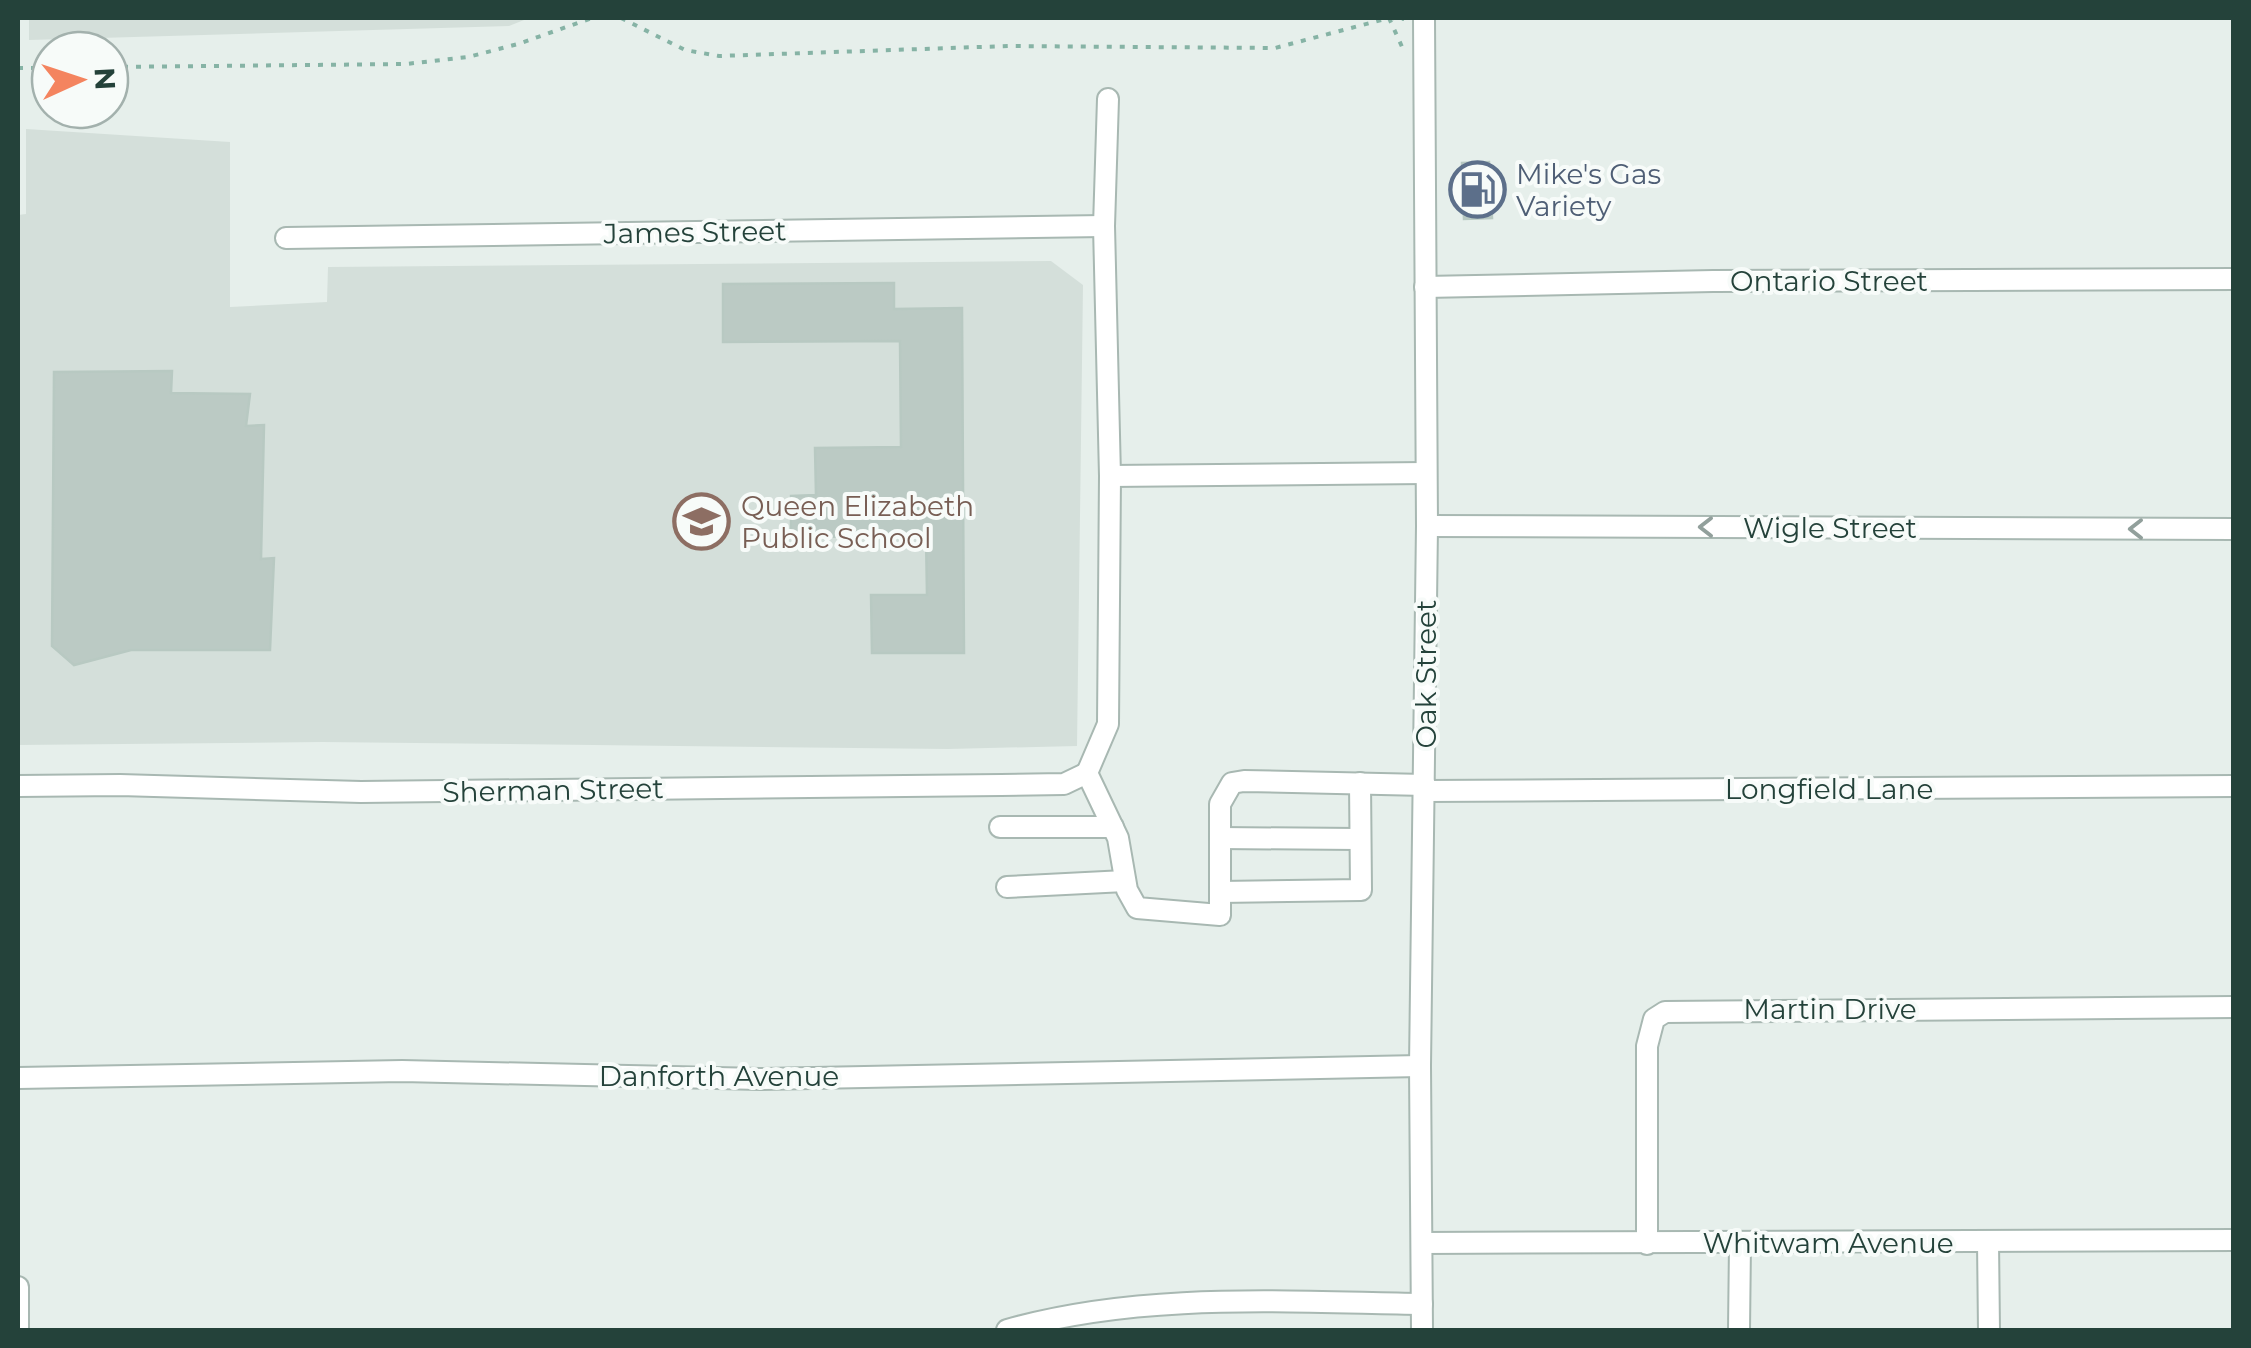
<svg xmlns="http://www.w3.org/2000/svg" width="2251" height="1348" font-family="Montserrat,sans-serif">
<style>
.built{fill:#d4dfda}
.building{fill:#bbcac4;stroke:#b8c9c2;stroke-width:2.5}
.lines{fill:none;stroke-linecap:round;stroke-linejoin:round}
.minor-casing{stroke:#a8b8b2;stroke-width:24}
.path{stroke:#86b3a5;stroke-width:4;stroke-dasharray:5 8;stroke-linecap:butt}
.minor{stroke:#fff;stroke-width:20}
.oneway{stroke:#92a09c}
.labels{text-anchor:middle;stroke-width:8;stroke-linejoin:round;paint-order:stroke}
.service-label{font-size:28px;fill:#4e5e75;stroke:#f7fbf9;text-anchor:start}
.street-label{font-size:28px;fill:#24423a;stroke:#f7fbf9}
.education-label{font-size:28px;fill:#785e54;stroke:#f7fbf9;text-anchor:start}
</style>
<rect width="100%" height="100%" fill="#e6efeb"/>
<g class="built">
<path d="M29,18H529L509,26L29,40Z"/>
<path d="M26,129L230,142V307L327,302L328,267L1051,261L1083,285L1077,746L948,749L322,742L18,745V215L26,214Z"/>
</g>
<g class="building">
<path d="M1489,162L1492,218L1464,219L1462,163Z"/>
<path d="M894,283V309L962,308L964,653H872L871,595H927L926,536L791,537V496L816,495L815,448L901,447L900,341L723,342V284Z"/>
<path d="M172,371L171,393L250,394L246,426L264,425L261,559L274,558L270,650H131L74,665L52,646L54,372Z"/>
</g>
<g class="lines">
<defs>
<g id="minor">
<path d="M286,238L1104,226"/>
<path d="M1425,287L1713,281L2234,279"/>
<path d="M1110,476L1426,473"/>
<path d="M1427,526L2234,529"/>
<path d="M1087,773L1108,724L1110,476L1104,226L1108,99"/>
<path d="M1087,773L1118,838L1127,890L1137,908L1220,915V804L1232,783L1244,781L1425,785"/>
<path d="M18,786L120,785L361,792L1001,785L1064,784L1087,773"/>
<path d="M1425,791L2234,786"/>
<path d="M1000,827H1113"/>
<path d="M1220,838L1358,839"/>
<path d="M1007,887L1125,881"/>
<path d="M1220,892L1361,890L1360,783"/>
<path d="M18,1078L402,1071L760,1079L1420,1066"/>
<path d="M1988,1242L1989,1330"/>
<path d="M1422,1243L2234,1240"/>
<path d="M1647,1244V1046L1654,1019L1665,1012L2234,1007"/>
<path d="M18,1287V1330"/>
<path d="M1007,1330C1141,1292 1283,1302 1422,1304"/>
<path d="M1422,1330L1420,1066L1427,526L1424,18"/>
<path d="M1739,1330L1740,1244"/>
</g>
</defs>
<use href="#minor" class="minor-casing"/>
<g class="path">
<path d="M621,18L685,50L719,56L1008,46L1275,48L1389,18L1404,19"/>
<path d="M1389,18L1403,49"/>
<path d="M110,67L406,64L468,57L518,44L592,18"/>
<path d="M18,68H50"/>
</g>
<use href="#minor" class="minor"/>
</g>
<defs><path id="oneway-chevron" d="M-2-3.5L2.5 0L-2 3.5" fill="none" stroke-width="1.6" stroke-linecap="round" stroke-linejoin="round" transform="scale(2.5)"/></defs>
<g class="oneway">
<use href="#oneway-chevron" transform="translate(1706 527) rotate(-180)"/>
<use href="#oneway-chevron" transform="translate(2136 529) rotate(-180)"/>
</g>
<defs>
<symbol id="fuel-ring" viewBox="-11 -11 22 22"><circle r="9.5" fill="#f7fbf9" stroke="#5c6f8a" stroke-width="1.5"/><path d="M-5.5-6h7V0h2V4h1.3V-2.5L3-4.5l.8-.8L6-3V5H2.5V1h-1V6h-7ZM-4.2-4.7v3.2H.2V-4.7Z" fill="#5c6f8a"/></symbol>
<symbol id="school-ring" viewBox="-11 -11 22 22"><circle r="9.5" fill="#f7fbf9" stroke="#8d6e63" stroke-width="1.5"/><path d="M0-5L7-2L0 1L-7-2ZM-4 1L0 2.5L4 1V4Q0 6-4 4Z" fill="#8d6e63"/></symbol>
</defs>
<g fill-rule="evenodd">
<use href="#fuel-ring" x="1446" y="158" width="63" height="63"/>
<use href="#school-ring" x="670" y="490" width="63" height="63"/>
</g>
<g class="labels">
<g class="service-label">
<text x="1516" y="184">Mike's Gas<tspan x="1516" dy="32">Variety</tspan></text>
</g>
<g class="street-label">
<text transform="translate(695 232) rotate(-1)" y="10">James Street</text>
<text x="1829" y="291">Ontario Street</text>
<text x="1830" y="538">Wigle Street</text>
<text transform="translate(1426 674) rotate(-90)" y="10">Oak Street</text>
<text x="1829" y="799">Longfield Lane</text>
<text transform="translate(553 790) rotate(-1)" y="10">Sherman Street</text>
<text x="1830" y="1019">Martin Drive</text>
<text x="719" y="1086">Danforth Avenue</text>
<text x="1828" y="1253">Whitwam Avenue</text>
</g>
<g class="education-label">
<text x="741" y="516">Queen Elizabeth<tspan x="741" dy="32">Public School</tspan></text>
</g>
</g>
<rect width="2251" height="1348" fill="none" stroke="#24423a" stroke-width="40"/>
<g transform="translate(80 80) rotate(87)"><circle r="48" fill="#f7fbf9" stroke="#a3b1ad" stroke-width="2.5"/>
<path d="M0-8L18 38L0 25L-18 38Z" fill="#f4845f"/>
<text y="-15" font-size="28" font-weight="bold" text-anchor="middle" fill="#24423a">N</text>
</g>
</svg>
